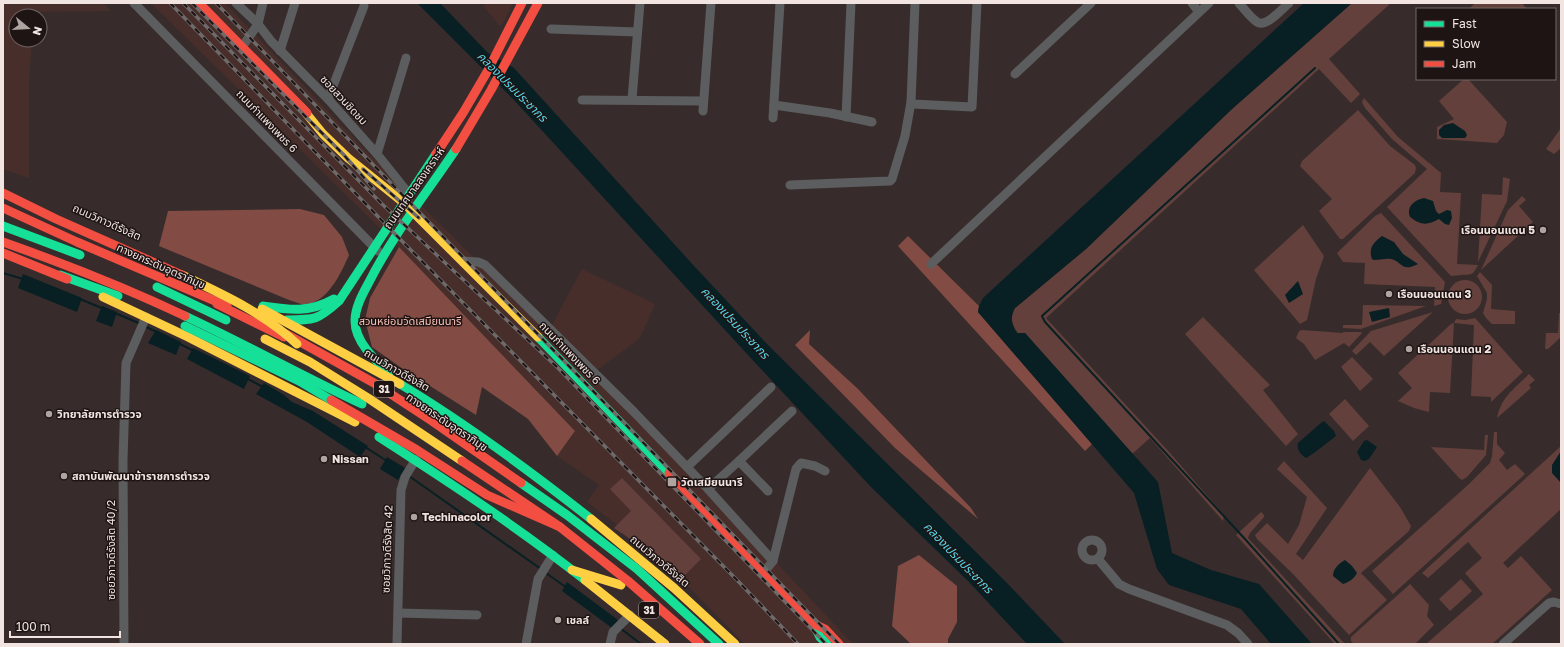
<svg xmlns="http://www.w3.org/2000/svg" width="1564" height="647" font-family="'Golos Text','Noto Sans Thai',sans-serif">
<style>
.built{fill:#472e2a}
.green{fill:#63403b}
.forest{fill:#824b43}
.water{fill:#081f23}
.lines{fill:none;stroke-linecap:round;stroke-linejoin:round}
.stream{stroke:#081f23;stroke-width:2}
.street{stroke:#5c5d5e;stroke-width:9}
.fast{stroke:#16e098;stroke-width:9}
.slow{stroke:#ffcf43;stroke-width:9}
.jam{stroke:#f24e42;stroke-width:9}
.rail-casing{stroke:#6e6a6a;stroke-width:3.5}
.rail{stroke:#1d1413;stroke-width:2;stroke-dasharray:6;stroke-linecap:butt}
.fast-bridge{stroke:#16e098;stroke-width:9}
.slow-bridge{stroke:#ffcf43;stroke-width:9}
.jam-bridge{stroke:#f24e42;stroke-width:9}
.poi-dot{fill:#b0a4a1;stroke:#1d1413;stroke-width:1.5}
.labels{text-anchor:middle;stroke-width:3;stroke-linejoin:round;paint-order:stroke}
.shield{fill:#1d1413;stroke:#b1a6a3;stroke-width:1}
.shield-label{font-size:10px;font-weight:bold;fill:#f1e4e1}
.street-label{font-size:11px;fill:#f1e4e1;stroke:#1d1413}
.poi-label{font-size:11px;font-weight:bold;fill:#f1e4e1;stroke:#1d1413;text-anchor:start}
.park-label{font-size:11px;fill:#fcc2b8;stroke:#1d1413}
.water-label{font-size:12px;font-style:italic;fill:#56d8ec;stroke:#1d1413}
</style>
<rect width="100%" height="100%" fill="#372c2b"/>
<g class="built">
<path d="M3,3H104L111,11L34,12V16H16V40H32L29,79V178L3,169Z"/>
<path d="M151,3H225L366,151L694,475L853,644H745L657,555L587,502L599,485L557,456L575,431L399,247Z"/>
<path d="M486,3H513L502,25H499L484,7Z"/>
<path d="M582,269L655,304L640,338L596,371L552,325Z"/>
</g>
<g class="green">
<path d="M1352,3H1391L1329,59L1360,94L1351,103L1319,69L1046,318L1170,453L1224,515L1223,521L1150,438L1132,454L1025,333H1018C1011,324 1010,317 1015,308L1086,249L1232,109Z"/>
<path d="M1475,3H1522L1527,9H1469Z"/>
<path d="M1464,79H1468L1507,122L1504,135L1497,143L1437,139V127L1454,119L1439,101Z"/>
<path d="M1364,98L1398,137L1441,173L1440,192L1461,193L1457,264L1478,265C1472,276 1473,274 1462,275C1458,275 1455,276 1451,276L1387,207L1427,169L1392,139L1365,108L1362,102Z"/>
<path d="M1358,110L1390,146L1415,165L1416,168L1415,173L1343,239H1340L1319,211L1332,199L1300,166L1302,161Z"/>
<path d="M1561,128V148L1554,154L1546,149Z"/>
<path d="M1503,177L1510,179L1507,201L1478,262L1482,194L1502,195Z"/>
<path d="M1522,196L1526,200L1519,206L1533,222L1481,270L1508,210Z"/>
<path d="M1381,213L1445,282L1441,304L1434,306L1435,287L1364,284L1365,263L1343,262L1337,253L1375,216Z"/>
<path d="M1303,225L1324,256L1316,279L1307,320L1300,324L1254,270Z"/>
<path d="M1480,272L1492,285L1491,309L1515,311V324H1492L1486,318L1483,313L1487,299V293L1477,276Z"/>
<circle cx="1465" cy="297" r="17"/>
<path d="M1363,305L1426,306L1361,329L1343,328V325H1362Z"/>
<path d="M1433,312L1384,356L1370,342L1356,355L1352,351L1371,331Z"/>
<path d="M1559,313H1561V337L1548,349H1545L1546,333H1558Z"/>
<path d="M1203,317L1270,385L1263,390L1298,434L1286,446L1185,334Z"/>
<path d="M1475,318L1523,372L1491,402V397L1471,396L1474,325L1454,323L1450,393L1430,392L1429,412L1414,408L1398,401L1412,388L1398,373L1451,324L1454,323L1456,319L1465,320Z"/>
<path d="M1302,330L1343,333V332H1361L1362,333L1349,347L1344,343L1315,360L1304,344L1296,338L1299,331Z"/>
<path d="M1352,357L1373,379L1360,391L1341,367Z"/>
<path d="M1529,374L1535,380L1529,385L1531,388L1497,418C1501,397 1514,389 1529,374Z"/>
<path d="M1345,399L1369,426L1353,441L1329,414Z"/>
<path d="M1494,432H1497V444L1505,453L1499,460L1507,470L1515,464L1525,474L1393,594L1372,571L1469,484L1490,463L1492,456Z"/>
<path d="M1485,435H1488L1486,455L1467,477L1462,480L1459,478L1431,447L1484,450Z"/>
<path d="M1561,446V509L1503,563L1508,568L1521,556L1552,590L1492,644H1426L1483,594L1465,573L1482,558L1468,542L1428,578L1422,573Z"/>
<path d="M1284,461L1327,508L1296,554L1303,560L1370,468L1400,507L1411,526L1409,531L1361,573L1387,600L1349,635L1293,574L1257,539L1255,535L1267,523L1288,544L1299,525L1307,497L1277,469Z"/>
<path d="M622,478L701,559L679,581L626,536L614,528L631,511L610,489Z"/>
<path d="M1261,512L1264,515V517L1250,533L1248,538L1345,644H1335L1236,535Z"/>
<path d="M1461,579L1472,591L1450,611L1439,599Z"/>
<path d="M1410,584L1429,605L1427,616L1434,625L1415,644H1354L1351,641V637Z"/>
</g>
<g class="forest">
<path d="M300,209L324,215L342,237L349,255C341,273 326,307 301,304C297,303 293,301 289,300L159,246L168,211Z"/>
<path d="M908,236L979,306L978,312L1092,444L1085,451L898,246Z"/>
<path d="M399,247L575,431L557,456L528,419L482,387L476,415L400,367L372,347L365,320L370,298Z"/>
<path d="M810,330L809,344L858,389L971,508L978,519L895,448L795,345Z"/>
<path d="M919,555L957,586V622L948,639V644H911L892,626L898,566Z"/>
</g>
<g class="water">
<path d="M417,3H440L488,53L514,68L695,267L767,344L1006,582L1065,644H1027L968,581L871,487L748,355L514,100Z"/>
<path d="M1304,3H1352L1232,109L1086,249L1015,308C1010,317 1011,324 1017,333H1025L1158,482L1172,553L1211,570L1259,584L1312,644H1271L1241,609L1169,585L1157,569L1134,493L978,312L979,306L983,298Z"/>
<path d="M1453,123L1465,131L1467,135L1465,138H1442L1439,135V130L1444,125Z"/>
<path d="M1424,198L1433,201L1436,211L1439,214L1447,210L1451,211L1452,218L1449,225L1445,224L1439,219C1427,225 1422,226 1410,217C1406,206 1415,200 1424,198Z"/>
<path d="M1382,236L1394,242L1403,254L1418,264C1401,273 1402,261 1391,259C1386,258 1379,260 1374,260L1372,259C1368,248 1374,242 1382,236Z"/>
<path d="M23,274L82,298L77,312L18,288Z"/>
<path d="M1298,281L1303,294L1289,303L1285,295Z"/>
<path d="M102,306L117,312L112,327L96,321Z"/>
<path d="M1389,308L1390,317L1372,322L1369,312Z"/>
<path d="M156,330L181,342L176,355L148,343Z"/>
<path d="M193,348L250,376L244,389L187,359Z"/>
<path d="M264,383L284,395L292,402L313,411L368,446L360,457L307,422L256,394Z"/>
<path d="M1324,421L1334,431L1336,436L1314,453L1306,458C1301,455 1296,449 1298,443L1322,422Z"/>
<path d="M1367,440L1377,447L1369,459L1365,461L1361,460L1357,452L1364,441Z"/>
<path d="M1561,451V483L1552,473V465Z"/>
<path d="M387,457L405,468L398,480L380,469Z"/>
<path d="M1345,560L1352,566L1357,573C1354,579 1349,582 1343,584L1333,576C1333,569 1338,564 1345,560Z"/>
<path d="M567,582L618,620L612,628L562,591Z"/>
</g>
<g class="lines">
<g class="stream">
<path d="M1315,68L1042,316L1045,322L1245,539L1339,644"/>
<path d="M3,273L23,279"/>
<path d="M80,299L104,309"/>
<path d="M115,313L141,324"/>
<path d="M144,326L157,332"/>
<path d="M180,344L192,350"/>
<path d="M248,379L263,387"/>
<path d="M365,447L387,461"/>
<path d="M409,476L541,569"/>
<path d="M546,573L567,588"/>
<path d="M620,628L641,644"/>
</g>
<g class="street">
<path d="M134,3L378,251"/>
<path d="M236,3L258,24L271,41L328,99L377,154L409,194"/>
<path d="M1192,3L1199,12"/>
<path d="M1239,3C1244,9 1250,17 1257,22C1266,28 1282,9 1289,3"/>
<path d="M551,29L637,32"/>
<path d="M242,47L258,24L263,3"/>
<path d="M280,51L295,3"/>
<path d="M1015,74L1091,3"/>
<path d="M328,99L364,6"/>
<path d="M632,99L640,3"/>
<path d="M582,100L703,101"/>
<path d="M911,102L913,104L972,107L977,3"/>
<path d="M774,105L830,113L872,122"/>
<path d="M703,111L711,3"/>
<path d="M846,117L851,3"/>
<path d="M773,118L780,3"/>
<path d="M377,154L406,58"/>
<path d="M790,185L890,181L892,179L905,136L911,102L915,3"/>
<path d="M463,261L478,262L485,265L634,412L708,489"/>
<path d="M931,264L1209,3"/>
<path d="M739,461L792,411"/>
<path d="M687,467L771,387"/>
<path d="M768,491L739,461L708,489L773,561"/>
<circle cx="1092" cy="550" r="10"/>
<path d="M1098,559L1119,584L1129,589L1227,625L1238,633L1248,644"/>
<path d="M764,572L773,561L796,469L801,463L815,466L825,471"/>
<path d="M398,613L477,615"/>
<path d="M124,644L123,460L126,363L146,317"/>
<path d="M397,644L401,490L405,477L416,459"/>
<path d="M526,644L538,579L553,555"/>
<path d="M610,644L613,632L630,615"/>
<path d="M1503,644L1549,603L1554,602L1561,604"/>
</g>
<g class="fast">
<path d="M3,226L80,255"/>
<path d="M60,275L118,296"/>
<path d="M157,287L226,320"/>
<path d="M263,306C290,310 309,313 334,299"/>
<path d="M185,316C245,344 302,376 362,404"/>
<path d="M287,320C315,320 318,320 339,301L436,154"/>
<path d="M538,337L669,473"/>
<path d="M389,373C375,360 355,342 355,321C355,308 362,295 368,284C392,236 426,194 456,149"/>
<path d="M400,384C467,424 530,471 591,519"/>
<path d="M379,437C449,482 519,528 585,580"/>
<path d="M521,483L567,515L637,569L719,644"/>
<path d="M814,624L820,637L827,644"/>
</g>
<g class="slow">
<path d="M301,107L323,134L348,158L404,203L538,337"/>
<path d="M103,297L188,337L355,422"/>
<path d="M262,309L400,384"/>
<path d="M265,339L310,362L368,398L462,461"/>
<path d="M591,519L674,588L735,644"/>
<path d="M572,570L621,585"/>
<path d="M585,580L665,644"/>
</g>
<g class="jam">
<path d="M199,3L307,113"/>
<path d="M456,149L491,90L538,3"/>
<path d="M436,154L463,113L487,72L522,3"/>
<path d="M3,208L77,242L227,306"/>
<path d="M3,242C65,264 126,288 185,316"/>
<path d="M3,253L67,279"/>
<path d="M217,304L284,337"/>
<path d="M286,334L374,383L432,421L521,483"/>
<path d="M462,461L560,527L628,581L700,644"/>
<path d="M669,473L814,624L825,629L839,644"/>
</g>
<defs>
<g id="rail">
<path d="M170,3L396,235L736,579L798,644"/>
<path d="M183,3L382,204L557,367L826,644"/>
<path d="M192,3L343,154L374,189"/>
<path d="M216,3L839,644"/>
<path d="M363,169L419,218"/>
</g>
</defs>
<use href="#rail" class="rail-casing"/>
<use href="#rail" class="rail"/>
<path class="fast-bridge" d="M185,326L299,381L331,400"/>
<path class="slow-bridge" d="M182,275C222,294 264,313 297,344"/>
<g class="jam-bridge">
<path d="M3,193L56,219L182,275"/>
<path d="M331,400L417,450L487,495L560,527"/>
</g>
</g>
<g class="poi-dot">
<circle cx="1543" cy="230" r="4"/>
<circle cx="1389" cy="294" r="4"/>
<circle cx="1409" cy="349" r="4"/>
<circle cx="49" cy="414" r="4"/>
<circle cx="324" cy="459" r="4"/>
<circle cx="64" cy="476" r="4"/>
<rect x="667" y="477" width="10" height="10" rx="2"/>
<circle cx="414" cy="517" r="4"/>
<circle cx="558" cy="620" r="4"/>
</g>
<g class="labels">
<g class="shield">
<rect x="374" y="381" width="20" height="16" rx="3"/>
<rect x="639" y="602" width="20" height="16" rx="3"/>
</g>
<g class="shield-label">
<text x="384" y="393">31</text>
<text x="649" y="614">31</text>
</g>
<g class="street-label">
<text transform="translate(344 100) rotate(47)" y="4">ซอยสวนชิดชม</text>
<text transform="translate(267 121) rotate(46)" y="4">ถนนกำแพงเพชร 6</text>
<text transform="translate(414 188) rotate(-55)" y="4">ถนนเทศบาลสงเคราะห์</text>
<text transform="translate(107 222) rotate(24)" y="4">ถนนวิภาวดีรังสิต</text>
<text transform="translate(161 266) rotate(24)" y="4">ทางยกระดับอุตราภิมุข</text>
<text transform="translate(570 353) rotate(46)" y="4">ถนนกำแพงเพชร 6</text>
<text transform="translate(397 370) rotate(30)" y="4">ถนนวิภาวดีรังสิต</text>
<text transform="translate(447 422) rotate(34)" y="4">ทางยกระดับอุตราภิมุข</text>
<text transform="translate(387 549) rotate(-88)" y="4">ซอยวิภาวดีรังสิต 42</text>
<text transform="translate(111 550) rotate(-90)" y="4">ซอยวิภาวดีรังสิต 40/2</text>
<text transform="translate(660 561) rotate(40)" y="4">ถนนวิภาวดีรังสิต</text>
</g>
<g class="poi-label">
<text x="1535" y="234" text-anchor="end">เรือนนอนแดน 5</text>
<text x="1397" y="298">เรือนนอนแดน 3</text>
<text x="1417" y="353">เรือนนอนแดน 2</text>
<text x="57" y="418">วิทยาลัยการตำรวจ</text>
<text x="332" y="463">Nissan</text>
<text x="72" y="480">สถาบันพัฒนาข้าราชการตำรวจ</text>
<text x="681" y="486">วัดเสมียนนารี</text>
<text x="422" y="521">Techinacolor</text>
<text x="566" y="624">เชลล์</text>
</g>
<g class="park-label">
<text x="410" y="325">สวนหย่อมวัดเสมียนนารี</text>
</g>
<g class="water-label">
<text transform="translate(512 87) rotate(45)" y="4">คลองเปรมประชากร</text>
<text transform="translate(735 323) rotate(47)" y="4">คลองเปรมประชากร</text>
<text transform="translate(958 558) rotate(46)" y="4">คลองเปรมประชากร</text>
</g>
</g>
<rect width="1564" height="647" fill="none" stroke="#f1e4e1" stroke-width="8"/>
<rect x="1416" y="8" width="140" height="72" fill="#1d1413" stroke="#726765"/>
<rect x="1424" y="21" width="20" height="6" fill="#16e098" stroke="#726765"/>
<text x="1452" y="28" font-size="12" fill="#f1e4e1">Fast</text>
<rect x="1424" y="41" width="20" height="6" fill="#ffcf43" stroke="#726765"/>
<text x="1452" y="48" font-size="12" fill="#f1e4e1">Slow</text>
<rect x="1424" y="61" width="20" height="6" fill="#f24e42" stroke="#726765"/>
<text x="1452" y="68" font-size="12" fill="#f1e4e1">Jam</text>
<g transform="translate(28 28) rotate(108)"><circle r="19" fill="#1d1413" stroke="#726765"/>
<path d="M0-3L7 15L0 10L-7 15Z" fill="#b0a4a1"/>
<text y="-6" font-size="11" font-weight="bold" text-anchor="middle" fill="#f1e4e1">N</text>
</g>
<path d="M10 631v6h110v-6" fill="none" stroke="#f1e4e1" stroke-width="2"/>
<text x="16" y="631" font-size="12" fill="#f1e4e1" stroke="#1d1413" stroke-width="3" paint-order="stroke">100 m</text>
</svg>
